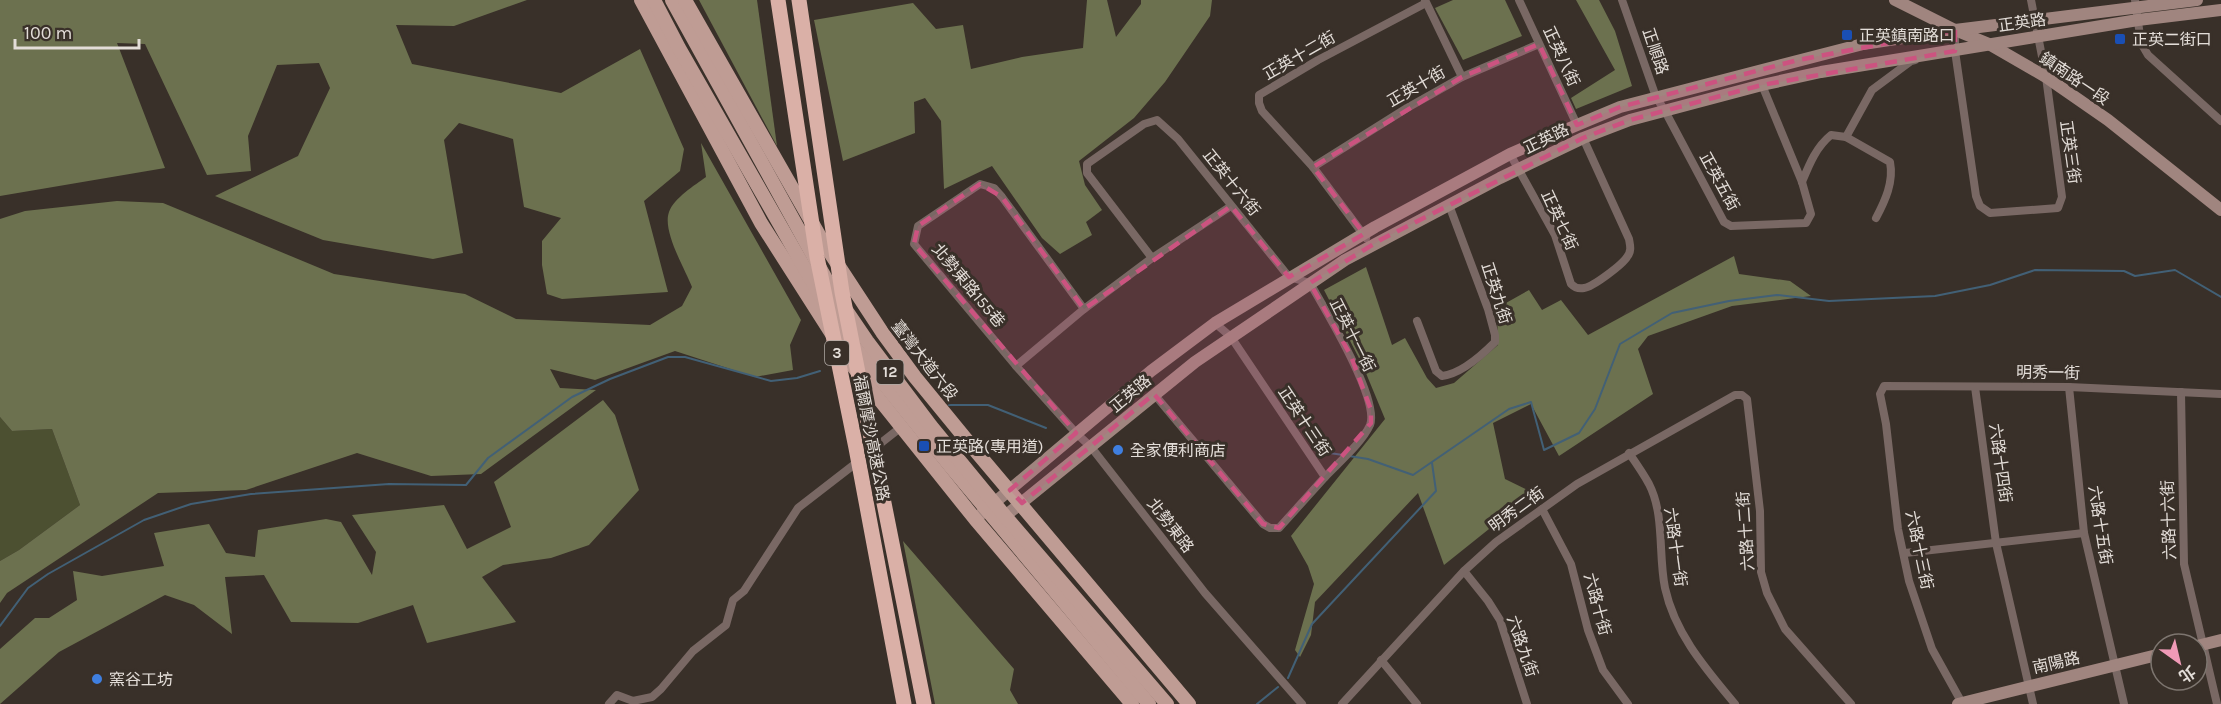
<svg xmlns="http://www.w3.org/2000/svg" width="2221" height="704" font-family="Karla,'Noto Sans TC',sans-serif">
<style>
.green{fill:#4c5031}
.forest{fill:#6c714f}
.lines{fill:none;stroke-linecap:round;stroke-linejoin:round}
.stream{stroke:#426076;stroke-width:2}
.street{stroke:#796864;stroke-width:8}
.secondary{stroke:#a0857f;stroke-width:12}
.primary{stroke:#bf9c94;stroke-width:14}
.highway-bridge{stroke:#dab0a7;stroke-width:15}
.marked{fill:#cc5380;fill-opacity:0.2;stroke:#cc5380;stroke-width:4.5;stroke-dasharray:12 8;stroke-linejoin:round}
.transit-dot{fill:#1a4fb4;stroke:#393029;stroke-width:2}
.shop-dot{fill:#3f7fe0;stroke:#393029;stroke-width:2}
.labels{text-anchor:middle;stroke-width:6;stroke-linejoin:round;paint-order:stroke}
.shield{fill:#393029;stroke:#b0a9a4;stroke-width:1.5}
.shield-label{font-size:15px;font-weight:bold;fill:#e3ddd8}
.street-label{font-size:16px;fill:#e3ddd8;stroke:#393029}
.poi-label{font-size:16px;fill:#e3ddd8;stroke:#393029;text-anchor:start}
</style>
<rect width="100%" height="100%" fill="#393029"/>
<path class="green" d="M0,417L12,431L52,429L80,505L19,550L0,561Z"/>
<g class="forest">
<path d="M0,0H527L454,26L396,25L412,64L561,93L640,49L684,149L680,171L644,201L668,292L562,299L547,294L542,265V241L561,218L524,207L513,139L459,123L444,140L463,253L433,259L323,240L215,196L298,156L330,88L319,63L277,65L248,136L251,171L207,175L145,44L117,43L165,168L0,196Z"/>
<path d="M699,0H757L777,146Z"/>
<path d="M1087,0H1107L1116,37L1141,4V0H1212L1210,16L1165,82L1134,118L1079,161L1085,185L1102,210L1086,222L1092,235L1060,254L1042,238L992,166L944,189L941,121L925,98L914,102L915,133L843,161L814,20L913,3L936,29L963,25L971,69L1022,57L1083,48Z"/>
<path d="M1453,0H1505L1522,36L1463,60L1435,8Z"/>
<path d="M1576,0H1599L1615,31L1632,86L1576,109L1571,98L1615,70Z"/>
<path d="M701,143L801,320L790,345L793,370L755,377L675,351L595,380L550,369L560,388L596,390L481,474L431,476L357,453L246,490L158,493L7,593L0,603V561L19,550L80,505L52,429L12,431L0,417V219L25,211L117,201L163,203L334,274L465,294L516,319L650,325L682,306L692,287C685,269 662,231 669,212C674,198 695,185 706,177Z"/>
<path d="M1734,256L1739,274L1790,281L1811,296L1732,306L1648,336L1638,349L1653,394L1559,456L1531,404L1493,423L1505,479L1534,493L1444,565L1418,493L1315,602L1311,635L1300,657L1295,650L1314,584L1308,566L1291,536L1385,419L1363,366L1324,290L1366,267L1392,345L1405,338L1427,378L1436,388L1454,383L1498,345L1497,308L1529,290L1542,310L1561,300L1588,335Z"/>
<path d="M603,400L615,415L639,490L589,545L551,558L503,565L482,577L516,622L427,643L413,605L358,623L291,622L264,575L225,577L232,634L194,605L165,595L59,652L0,704V649L35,618H49L77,600L73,571L102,576L164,566L154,533L209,524L226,553L255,557L258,530L326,519L341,522L372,575L376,552L352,515L444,505L467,549L511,527L494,482Z"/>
<path d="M903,541L1014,669L1010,690L1018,704H935Z"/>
</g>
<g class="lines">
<g class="stream">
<path d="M949,405H988L1046,428"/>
<path d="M1316,451L1343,455"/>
<path d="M1349,456L1368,459L1413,475L1509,409L1531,402L1544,450L1579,433L1595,409L1620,344L1672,313L1729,301L1777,295L1829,301L1935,296L1990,285L2035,270L2124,271L2135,276L2175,270L2221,297"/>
<path d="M0,626L28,588L48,574L144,520L191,504L251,494L389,484L466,485L488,458L572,397L610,379L668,357H685L771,381L797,378L820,371"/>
<path d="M1288,678L1312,624L1436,491L1432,463"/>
<path d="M1257,704L1278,687"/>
</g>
<g class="street">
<path d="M1425,0L1462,77"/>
<path d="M1519,0L1577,125"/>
<path d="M1622,0L1656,97L1665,111L1724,222L1731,226L1806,223L1811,214L1802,182L1762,85"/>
<path d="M2135,0L2141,43L2148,55L2221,121"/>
<path d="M1955,30V51L1976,196L1980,206L1990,213L2058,208L2062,197L2046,77L2031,0"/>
<path d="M1846,137L1872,90L1911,61L1915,60"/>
<path d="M1510,154L1555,235L1571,284C1574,287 1579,289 1584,288C1593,287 1623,264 1627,257C1632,251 1630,245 1629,239L1583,138"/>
<path d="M1313,167L1407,108L1462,77L1539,44"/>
<path d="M1802,182C1809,165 1816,147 1831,135L1846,137L1890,162C1894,182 1885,201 1876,218"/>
<path d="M1366,238L1313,167L1262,111L1259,103V95L1318,60L1426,3"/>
<path d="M1152,258L1087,173V164L1144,124L1157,120L1178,139L1289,277L1310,283C1324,308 1380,399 1370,425C1362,443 1338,463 1325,477"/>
<path d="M1084,309L1002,197L994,188L980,184L918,226L914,244L1016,366L1076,433L1091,447L1205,593L1302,704"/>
<path d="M1417,321L1436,371L1442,376C1460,374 1482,355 1495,342V335L1488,309L1449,205"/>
<path d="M1016,366L1084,309L1152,258L1231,206"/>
<path d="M1975,387L1996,543L2033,704"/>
<path d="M2069,387L2084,533L2124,704"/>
<path d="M2181,392L2184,564L2217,704"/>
<path d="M1154,394L1263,524L1270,528H1279L1325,477L1231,337L1215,323"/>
<path d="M872,450L900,428"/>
<path d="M1629,453C1636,463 1643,473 1649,484C1665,515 1658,554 1665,588C1675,634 1706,669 1735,704"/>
<path d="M1542,509L1571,564L1588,630L1603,670L1628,704"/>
<path d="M1905,553L2084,533"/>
<path d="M1464,571L1488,601L1500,620L1527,704"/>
<path d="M1381,660L1417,704"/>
<path d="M1962,703L1932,649L1909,581L1898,529L1886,424L1880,394L1884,386L2069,387L2221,394"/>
<path d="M609,704L617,695L633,701L652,697L661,689L693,651L726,625L733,600L744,591L798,508L860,460"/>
<path d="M1342,704L1464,571L1496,542L1577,484L1735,395H1742L1747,399L1760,511L1761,572L1767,593L1785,629L1851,704"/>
</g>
<g class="secondary">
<path d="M1895,0L1955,30L1989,44L2046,77L2108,120L2221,210"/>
<path d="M975,519L1151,371L1215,323L1375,227L1510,154L1577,125L1620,107L1863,44L1955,30L2197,0"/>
<path d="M999,521L1195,362L1345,260L1500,178L1583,138L1630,120L1762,85L1821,72L2138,20L2221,10"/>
<path d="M2197,646L2221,640"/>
<path d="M1958,704L2161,654"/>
</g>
<g class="primary">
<path d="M641,0L761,223L851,364L975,519L1132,704"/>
<path d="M654,0L679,48L820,295L856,349L951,467L1149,704"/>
<path d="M672,0L831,288L867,341L931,426L1005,516L1167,704"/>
<path d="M685,0L823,242L882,332L915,377L974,449L1189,704"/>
</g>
<g class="highway-bridge">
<path d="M778,0L817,257L856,448L904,704"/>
<path d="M799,0L842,292L924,704"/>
</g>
</g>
<path class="marked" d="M1955,30V51L1762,85L1630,120L1583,138L1382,239L1310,283L1351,356L1371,410V423L1279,528L1263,524L1154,394L1022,503L1010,490L1076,433L914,244L918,226L980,184L1002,197L1084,309L1231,206L1289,277L1364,234L1313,167L1462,77L1539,44L1577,125L1620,107L1798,60Z"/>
<g class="transit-dot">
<rect x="1841" y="29" width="12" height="12" rx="3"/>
<rect x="2114" y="33" width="12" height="12" rx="3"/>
<rect x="918" y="440" width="12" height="12" rx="3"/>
</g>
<g class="shop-dot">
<circle cx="1118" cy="450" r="6"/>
<circle cx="97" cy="679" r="6"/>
</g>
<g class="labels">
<g class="shield">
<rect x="825" y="341" width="24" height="24" rx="4.5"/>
<rect x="876.5" y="360" width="27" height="24" rx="4.5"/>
</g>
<g class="shield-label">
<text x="837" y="358">3</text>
<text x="890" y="377">12</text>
</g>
<g class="street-label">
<text transform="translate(2022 22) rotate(-8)" y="6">正英路</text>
<text transform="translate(1656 51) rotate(71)" y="6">正順路</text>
<text transform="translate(1299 55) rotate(-30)" y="6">正英十二街</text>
<text transform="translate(1562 56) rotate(65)" y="6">正英八街</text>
<text transform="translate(2075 78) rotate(34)" y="6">鎮南路一段</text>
<text transform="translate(1416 86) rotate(-30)" y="6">正英十街</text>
<text transform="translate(1546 138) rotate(-26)" y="6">正英路</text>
<text transform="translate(2071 152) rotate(82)" y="6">正英三街</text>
<text transform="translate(1720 181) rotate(61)" y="6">正英五街</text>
<text transform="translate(1232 182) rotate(51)" y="6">正英十六街</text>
<text transform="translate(1560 220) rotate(65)" y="6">正英七街</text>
<text transform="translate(969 285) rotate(50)" y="6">北勢東路155巷</text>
<text transform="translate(1497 293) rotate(72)" y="6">正英九街</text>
<text transform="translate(1353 335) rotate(63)" y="6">正英十一街</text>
<text transform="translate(925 360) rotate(52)" y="6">臺灣大道六段</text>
<text transform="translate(2048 372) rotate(1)" y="6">明秀一街</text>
<text transform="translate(1130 393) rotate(-40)" y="6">正英路</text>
<text transform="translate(1305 421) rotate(56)" y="6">正英十三街</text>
<text transform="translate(872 438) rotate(79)" y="6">福爾摩沙高速公路</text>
<text transform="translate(2001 463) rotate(82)" y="6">六路十四街</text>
<text transform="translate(1516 509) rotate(-36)" y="6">明秀二街</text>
<text transform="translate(2168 520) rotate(-92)" y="6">六路十六街</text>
<text transform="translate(1171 525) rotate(52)" y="6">北勢東路</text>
<text transform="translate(2101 525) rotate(81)" y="6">六路十五街</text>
<text transform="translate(1745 531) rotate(-94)" y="6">六路十二街</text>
<text transform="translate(1676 547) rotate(82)" y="6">六路十一街</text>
<text transform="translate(1920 550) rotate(78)" y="6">六路十三街</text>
<text transform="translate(1598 604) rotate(75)" y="6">六路十街</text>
<text transform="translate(1523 646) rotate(71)" y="6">六路九街</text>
<text transform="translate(2056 662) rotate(-13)" y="6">南陽路</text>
</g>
<g class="poi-label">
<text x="1859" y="41">正英鎮南路口</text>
<text x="2132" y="45">正英二街口</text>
<text x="936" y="452">正英路(專用道)</text>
<text x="1130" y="456">全家便利商店</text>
<text x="109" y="685">窯谷工坊</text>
</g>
</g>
<g transform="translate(2179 662) rotate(146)"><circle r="28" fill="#393029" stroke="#7d756f" stroke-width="1.5"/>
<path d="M0-4.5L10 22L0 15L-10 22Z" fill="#f09ab7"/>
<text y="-9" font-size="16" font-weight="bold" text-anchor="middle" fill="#e3ddd8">北</text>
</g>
<path d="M15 39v9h124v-9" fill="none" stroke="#e3ddd8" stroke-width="3"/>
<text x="24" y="39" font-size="18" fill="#e3ddd8" stroke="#393029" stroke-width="4.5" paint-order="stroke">100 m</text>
</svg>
